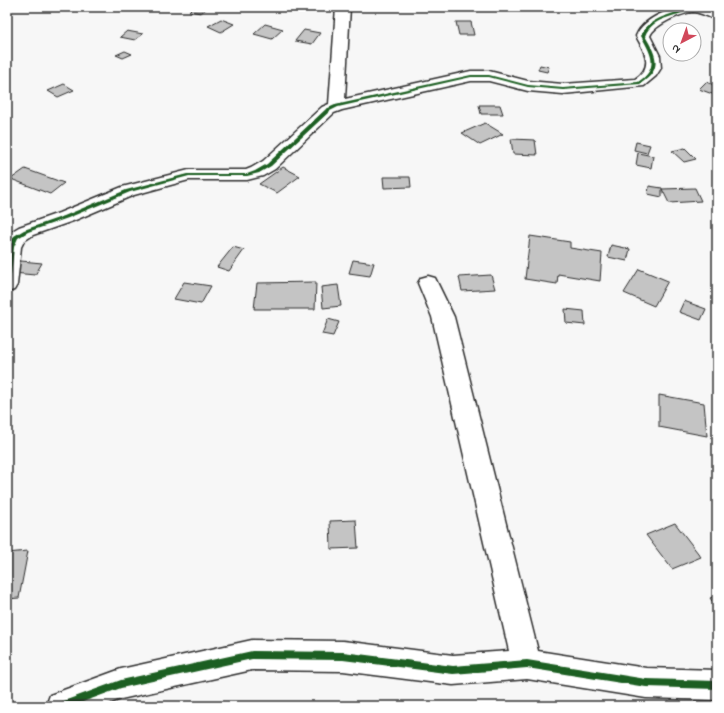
<svg xmlns="http://www.w3.org/2000/svg" width="724" height="713" font-family="'Indie Flower',sans-serif">
<style>
.building{fill:#c4c4c4;stroke:#2b2b2b}
.lines{fill:none;stroke-linecap:round;stroke-linejoin:round}
.minor-casing{stroke:#2b2b2b;stroke-width:3}
.minor{fill:#fff;fill-rule:evenodd}
.cycleway-casing{stroke:#fff;stroke-width:2}
.cycleway{fill:#1b5e20;fill-rule:evenodd}
</style>
<rect width="100%" height="100%" fill="#f7f7f7"/>
<filter id="ink" filterUnits="userSpaceOnUse"><feTurbulence type="fractalNoise" baseFrequency=".025" numOctaves="2"/><feDisplacementMap in="SourceGraphic" scale="8" xChannelSelector="R" yChannelSelector="G"/><feConvolveMatrix kernelMatrix="1 2 1 2 8 2 1 2 1" color-interpolation-filters="sRGB"/></filter>
<g filter="url(#ink)">
<g class="building">
<path d="M193,7H208L201,13L189,11Z"/>
<path d="M221,19L234,24L221,32L208,26Z"/>
<path d="M456,22H471L474,35H459Z"/>
<path d="M265,24L283,29L272,39L254,34Z"/>
<path d="M304,30L320,33L312,44L295,41Z"/>
<path d="M127,31L143,34L135,40L120,37Z"/>
<path d="M125,51L132,54L123,58L116,55Z"/>
<path d="M540,65L549,67L547,72L538,70Z"/>
<path d="M706,82L717,86V93L715,95L699,89Z"/>
<path d="M64,84L74,90L58,97L48,91Z"/>
<path d="M479,105H500L503,114H481Z"/>
<path d="M485,123L503,134L480,145L462,133Z"/>
<path d="M511,139L535,140L537,155L513,154Z"/>
<path d="M636,142L650,145L647,153L634,150Z"/>
<path d="M685,148L696,159L684,162L672,151Z"/>
<path d="M638,153L653,156L651,168L636,165Z"/>
<path d="M283,167L300,176L277,193L259,184Z"/>
<path d="M25,169L64,183L50,194L11,179Z"/>
<path d="M383,177H410L411,187L384,188Z"/>
<path d="M649,186L662,188V197L648,194Z"/>
<path d="M695,188L701,201L669,203L662,189Z"/>
<path d="M530,236L570,242V248L602,253L600,281L558,274L557,284L525,279Z"/>
<path d="M611,245L630,249L627,261L608,257Z"/>
<path d="M233,247L244,250L229,271L217,267Z"/>
<path d="M353,260L374,263L370,276L349,273Z"/>
<path d="M21,261L42,263L35,275L13,273Z"/>
<path d="M639,269L668,281L654,306L624,293Z"/>
<path d="M491,275L495,289L462,291L459,277Z"/>
<path d="M184,282L211,286L201,304L174,299Z"/>
<path d="M316,282L315,309H254L257,283Z"/>
<path d="M338,285L341,306L323,308L321,287Z"/>
<path d="M684,301L706,309L701,320L679,312Z"/>
<path d="M565,309L584,311L585,325L566,323Z"/>
<path d="M328,319L339,322L333,336L322,334Z"/>
<path d="M659,395L704,403L707,436L659,427Z"/>
<path d="M356,520L358,548L331,549L330,521Z"/>
<path d="M675,523L701,557L672,569L646,535Z"/>
<path d="M28,551L19,598L7,599V553Z"/>
<path d="M717,595V608L710,598Z"/>
</g>
<g class="lines">
<defs>
<g id="minor">
<path d="M336,7H350L345,99L471,71H489L528,81L563,84L635,79C654,67 645,52 636,36C645,14 683,3 705,7C709,8 713,10 717,11V20C710,18 700,12 693,12C681,13 654,25 650,36L660,56L661,68L656,76L644,86L563,94L528,91L489,81H471L342,110L334,113L275,169L263,176L247,180H189L134,195L73,221L33,235L24,241L21,247L17,285L14,290L7,292V236L9,233L19,227L59,213L122,187L189,170H246L251,168L263,161L322,107L329,104Z"/>
<path d="M428,276L435,278L454,317L538,651L646,668L717,670V700L646,698L527,679L453,685L343,671L252,670L121,699L102,706H46L50,695L121,669L252,640L343,641L453,655L509,651L432,317L418,283L421,278Z"/>
</g>
</defs>
<use href="#minor" class="minor-casing"/>
<use href="#minor" class="minor"/>
<defs>
<g id="cycleway">
<path d="M691,7H696C680,17 653,15 645,36C657,56 663,69 640,84L563,90L528,87L489,77H471L338,107L330,111L271,166L259,173L247,176H189L130,192L68,218L28,232L18,238L14,247L10,285L7,287V260L8,247L14,236L24,230L64,216L126,190L187,174H247L255,171L267,164L326,109L335,105L471,75H489L528,85L563,88L638,82C659,68 652,55 641,36C649,16 673,15 691,7Z"/>
<path d="M252,651L343,652L453,666L527,660L646,679L717,681V689L646,687L527,668L453,674L343,660L252,659L121,688L72,706H57L58,703L61,702L121,680Z"/>
</g>
</defs>
<use href="#cycleway" class="cycleway-casing"/>
<use href="#cycleway" class="cycleway"/>
</g>
</g>
<rect width="724" height="713" fill="none" stroke="#fff" stroke-width="24"/>
<rect x="12" y="12" width="700" height="689" fill="none" stroke="#2b2b2b" stroke-width="1.5" filter="url(#ink)"/>
<g transform="translate(682 42) rotate(221)"><circle r="19" fill="#ffffff" stroke="#aaaaaa"/>
<path d="M0-3L7 15L0 10L-7 15Z" fill="#d1495b"/>
<text y="-6" font-size="11" font-weight="bold" text-anchor="middle" fill="#2b2b2b">N</text>
</g>
</svg>
